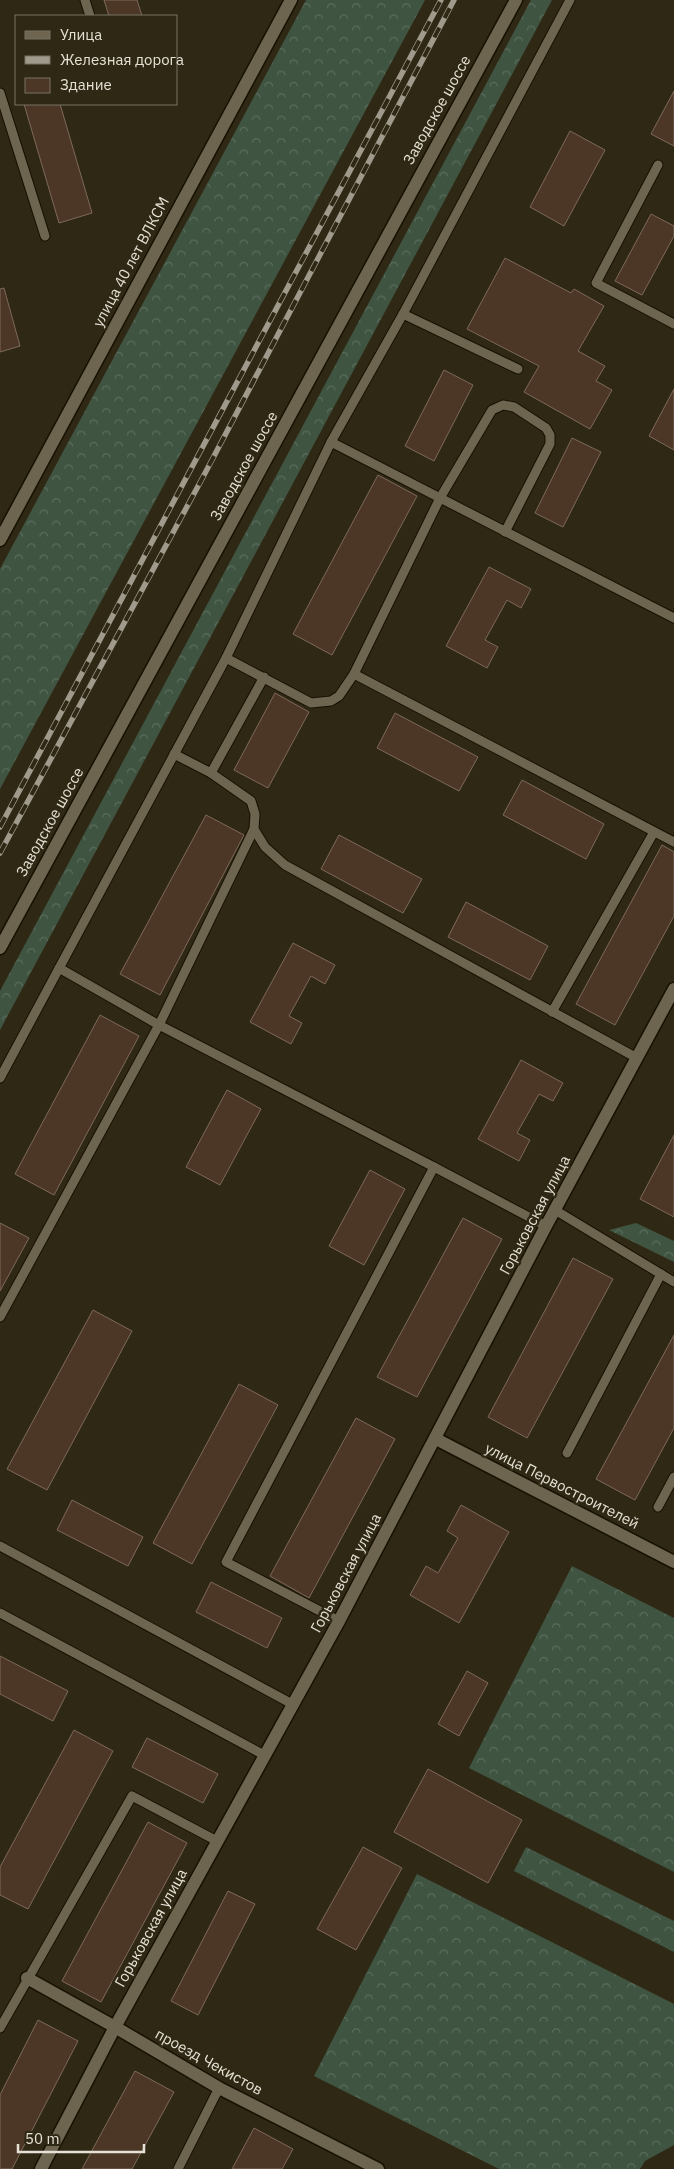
<svg xmlns="http://www.w3.org/2000/svg" width="674" height="2169" font-family="'IBM Plex Sans',sans-serif">
<style>
.forest{fill:url(#forest-crowns)}
.building{fill:#4c3626;stroke:#7e695b}
.lines{fill:none;stroke-linecap:round;stroke-linejoin:round}
.service-casing{stroke:#171101;stroke-width:11}
.minor-casing{stroke:#171101;stroke-width:15}
.tertiary-casing{stroke:#171101;stroke-width:15}
.secondary-casing{stroke:#171101;stroke-width:15}
.service{stroke:#6d6550;stroke-width:9}
.minor{stroke:#6d6550;stroke-width:12}
.tertiary{stroke:#6d6550;stroke-width:12}
.secondary{stroke:#6d6550;stroke-width:12}
.rail-casing{stroke:#9f9a8b;stroke-width:5.5}
.rail{stroke:#2f2815;stroke-width:4;stroke-dasharray:11;stroke-linecap:butt}
.labels{text-anchor:middle;stroke-width:5;stroke-linejoin:round;paint-order:stroke}
.street-label{font-size:15px;fill:#e5e1d5;stroke:#2f2815}
</style>
<defs>
<pattern id="forest-crowns" width="20" height="18" patternUnits="userSpaceOnUse" patternTransform="scale(1.25)"><rect width="20" height="18" fill="#3f5542"/><path d="M2 6a3 3 0 1 1 6 0M12 15a3 3 0 1 1 6 0" fill="none" stroke="#5b6d5c"/></pattern>
</defs>
<rect width="100%" height="100%" fill="#2f2815"/>
<g class="forest">
<path d="M306,0H425L0,789V569Z"/>
<path d="M531,0H552L0,1030V991Z"/>
<path d="M636,1223L674,1241V1262L609,1230Z"/>
<path d="M572,1566L674,1618V1872L469,1768Z"/>
<path d="M526,1847L674,1921V1952L514,1871Z"/>
<path d="M417,1874L674,2004V2145L645,2161L640,2169H499L314,2076Z"/>
</g>
<g class="building">
<path d="M104,0H137L142,16H109Z"/>
<path d="M674,91V146L651,134Z"/>
<path d="M24,104H60L92,213L59,223Z"/>
<path d="M570,131L605,150L564,226L530,207Z"/>
<path d="M651,214L674,226V236L642,295L615,281Z"/>
<path d="M505,258L571,293L574,289L604,306L578,351L605,366L596,381L612,390L590,429L524,392L539,366L467,329Z"/>
<path d="M4,288L20,346L0,352V289Z"/>
<path d="M444,370L473,385L434,461L405,446Z"/>
<path d="M674,389V450L649,436Z"/>
<path d="M572,438L601,452L563,527L535,513Z"/>
<path d="M378,475L417,496L332,655L293,634Z"/>
<path d="M489,567L531,589L521,608L507,600L485,640L498,647L487,668L446,646Z"/>
<path d="M275,693L309,712L268,788L234,770Z"/>
<path d="M395,713L478,757L459,791L377,748Z"/>
<path d="M522,780L604,824L586,859L503,815Z"/>
<path d="M206,815L244,835L160,995L120,974Z"/>
<path d="M339,835L422,879L403,913L321,869Z"/>
<path d="M662,845L674,852V916L615,1025L576,1004Z"/>
<path d="M466,902L548,946L530,980L448,937Z"/>
<path d="M293,943L335,965L325,984L311,976L289,1016L302,1023L291,1044L250,1022Z"/>
<path d="M100,1015L139,1036L54,1195L15,1174Z"/>
<path d="M521,1060L563,1083L553,1101L539,1094L517,1133L530,1140L519,1161L478,1139Z"/>
<path d="M227,1090L261,1109L220,1185L186,1167Z"/>
<path d="M674,1135V1217L640,1199Z"/>
<path d="M370,1170L405,1189L364,1265L329,1246Z"/>
<path d="M463,1218L502,1239L417,1397L377,1377Z"/>
<path d="M0,1223L29,1238L0,1291Z"/>
<path d="M573,1258L613,1279L527,1438L488,1417Z"/>
<path d="M93,1310L132,1331L47,1490L7,1469Z"/>
<path d="M674,1335V1428L635,1500L596,1479Z"/>
<path d="M239,1384L278,1405L192,1564L153,1543Z"/>
<path d="M356,1418L395,1439L309,1598L270,1576Z"/>
<path d="M72,1500L143,1537L128,1566L57,1530Z"/>
<path d="M461,1505L509,1532L459,1623L410,1595L426,1566L438,1573L458,1538L447,1531Z"/>
<path d="M211,1582L282,1618L267,1648L196,1612Z"/>
<path d="M0,1656L68,1691L53,1721L0,1694Z"/>
<path d="M467,1671L488,1683L459,1736L438,1724Z"/>
<path d="M74,1730L113,1751L28,1909L0,1895V1867Z"/>
<path d="M147,1738L218,1774L203,1803L132,1767Z"/>
<path d="M428,1769L522,1820L488,1883L394,1832Z"/>
<path d="M148,1822L187,1843L101,2002L62,1981Z"/>
<path d="M363,1847L402,1868L356,1950L317,1929Z"/>
<path d="M228,1891L255,1904L198,2015L171,2001Z"/>
<path d="M38,2020L78,2041L12,2169H0V2095Z"/>
<path d="M135,2071L174,2092L132,2169H82Z"/>
<path d="M254,2128L293,2149L282,2169H232Z"/>
</g>
<g class="lines">
<defs>
<g id="service">
<path d="M85,0L90,16"/>
<path d="M0,93L45,236"/>
<path d="M658,165L596,283L674,324"/>
<path d="M403,314L518,369"/>
<path d="M331,442L674,618"/>
<path d="M226,658L311,703L331,701L339,696L354,674L674,842"/>
<path d="M354,674L440,498L492,410L503,405L514,407L546,428L550,435V444L505,532"/>
<path d="M174,754L211,773L251,801L255,814L254,829L265,847L285,865L637,1058"/>
<path d="M211,773L264,677"/>
<path d="M59,968L159,1025L434,1167"/>
<path d="M552,1012L654,832"/>
<path d="M0,1078L226,658L331,442L403,314L570,0"/>
<path d="M555,1210L674,1282"/>
<path d="M0,1317L159,1025L254,829"/>
<path d="M567,1453L661,1274"/>
<path d="M658,1507L674,1477"/>
<path d="M0,1546L294,1705"/>
<path d="M0,1613L264,1755"/>
<path d="M339,1621L226,1562L434,1167L546,1226"/>
<path d="M0,2028L132,1796L217,1841"/>
<path d="M178,2169L219,2088"/>
</g>
<g id="minor">
<path d="M436,1439L674,1562"/>
<path d="M27,1978L115,2027L219,2088L378,2169"/>
</g>
<g id="tertiary">
<path d="M0,540L291,0"/>
<path d="M41,2169L115,2027L339,1621L546,1226L674,989"/>
</g>
<path id="secondary" d="M0,948L516,0"/>
</defs>
<use href="#service" class="service-casing"/>
<use href="#minor" class="minor-casing"/>
<use href="#tertiary" class="tertiary-casing"/>
<use href="#secondary" class="secondary-casing"/>
<use href="#service" class="service"/>
<use href="#minor" class="minor"/>
<use href="#tertiary" class="tertiary"/>
<use href="#secondary" class="secondary"/>
<defs>
<g id="rail">
<path d="M0,827L441,0"/>
<path d="M0,853L203,477L454,0"/>
</g>
</defs>
<use href="#rail" class="rail-casing"/>
<use href="#rail" class="rail"/>
</g>
<g class="labels">
<g class="street-label">
<text transform="translate(437 110) rotate(-61)" y="5">Заводское шоссе</text>
<text transform="translate(131 262) rotate(-62)" y="5">улица 40 лет ВЛКСМ</text>
<text transform="translate(244 466) rotate(-61)" y="5">Заводское шоссе</text>
<text transform="translate(50 822) rotate(-61)" y="5">Заводское шоссе</text>
<text transform="translate(535 1215) rotate(-62)" y="5">Горьковская улица</text>
<text transform="translate(562 1486) rotate(27)" y="5">улица Первостроителей</text>
<text transform="translate(346 1573) rotate(-62)" y="5">Горьковская улица</text>
<text transform="translate(151 1928) rotate(-61)" y="5">Горьковская улица</text>
<text transform="translate(209 2062) rotate(29)" y="5">проезд Чекистов</text>
</g>
</g>
<rect x="15" y="15" width="162" height="90" fill="#2f2815" stroke="#787262"/>
<rect x="25" y="31" width="25" height="8" fill="#6d6550" stroke="#787262"/>
<text x="60" y="40" font-size="15" fill="#e5e1d5">Улица</text>
<rect x="25" y="56" width="25" height="8" fill="#9f9a8b" stroke="#787262"/>
<text x="60" y="65" font-size="15" fill="#e5e1d5">Железная дорога</text>
<rect x="25" y="78" width="25" height="15" fill="#4c3626" stroke="#787262"/>
<text x="60" y="90" font-size="15" fill="#e5e1d5">Здание</text>
<path d="M18 2144v8h126v-8" fill="none" stroke="#e5e1d5" stroke-width="2.5"/>
<text x="25" y="2144" font-size="15" fill="#e5e1d5" stroke="#2f2815" stroke-width="4" paint-order="stroke">50 m</text>
</svg>
